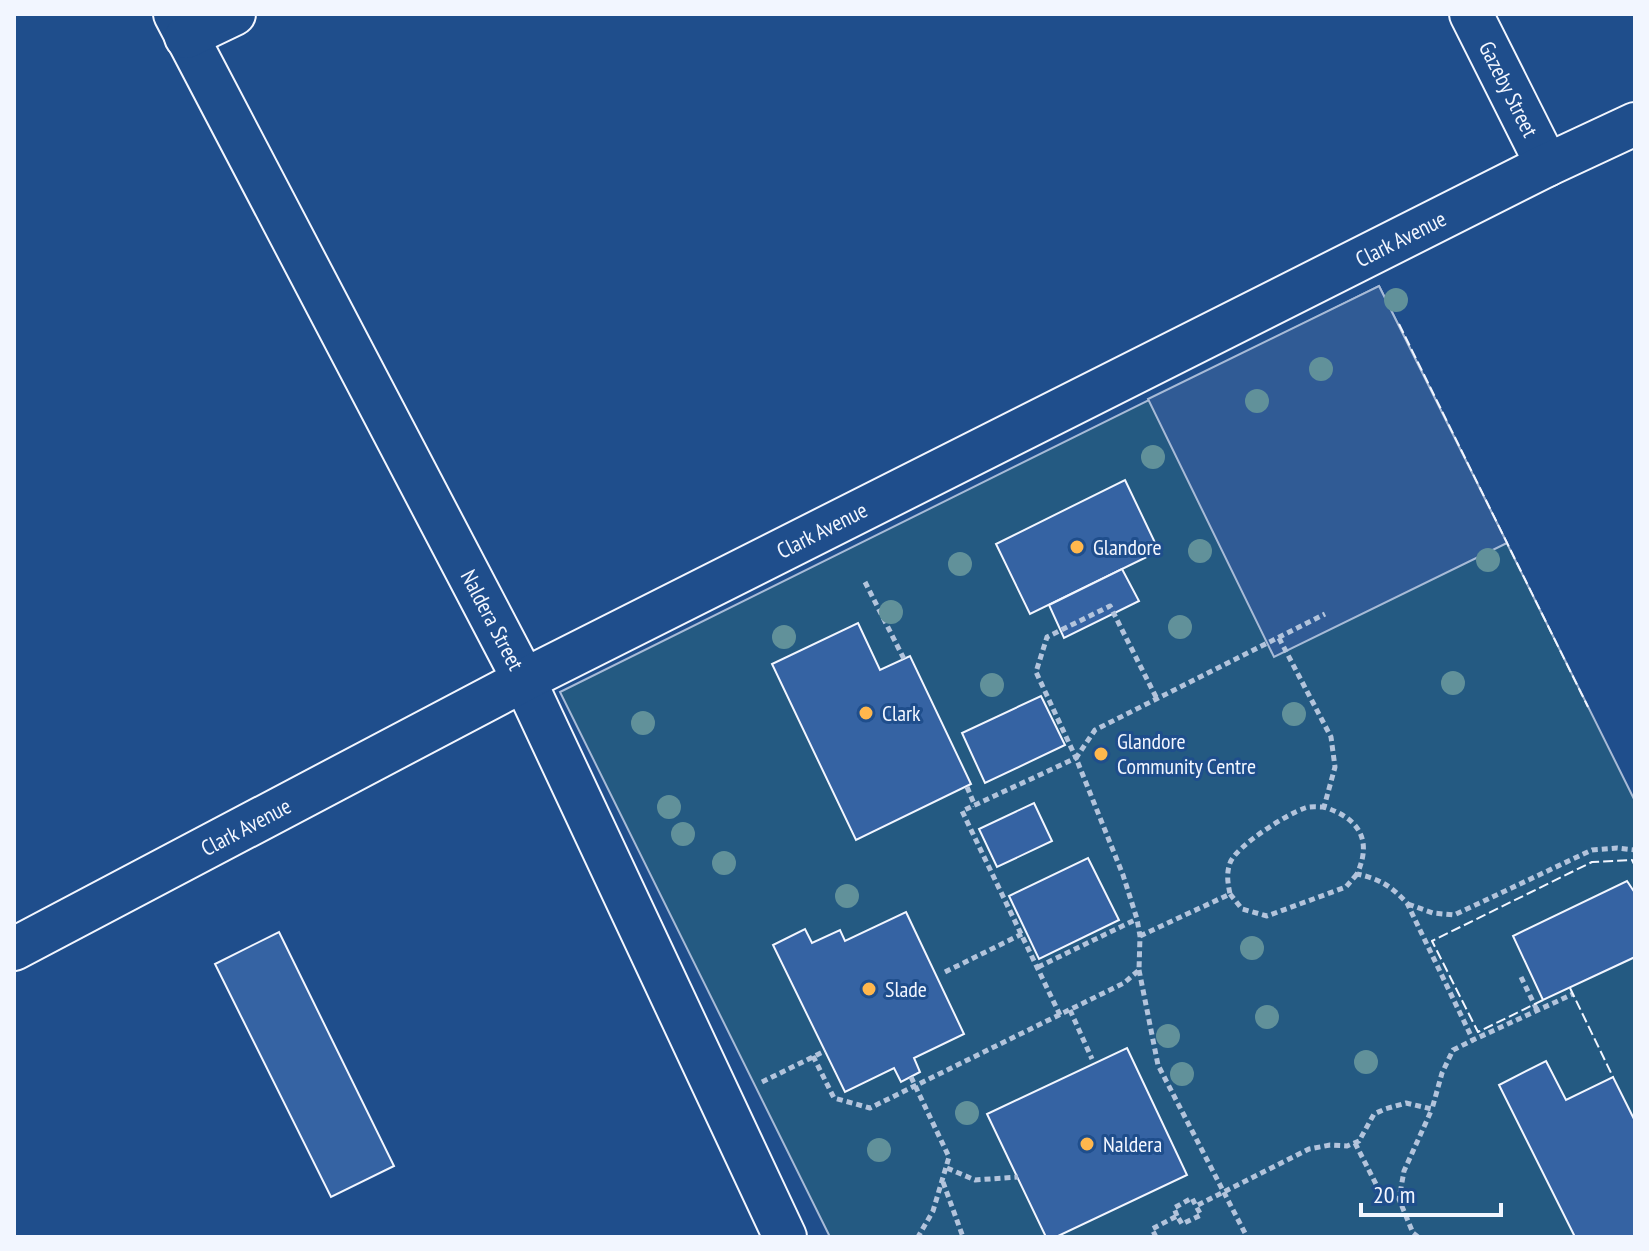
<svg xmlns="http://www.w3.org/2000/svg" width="1649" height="1251" font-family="'PT Sans Narrow',sans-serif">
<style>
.green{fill:#245a82;stroke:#a8bbd7;stroke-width:2}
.parking{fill:#305b95;stroke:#a8bbd7;stroke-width:2}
.building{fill:#3563a3;stroke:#f2f6ff;stroke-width:2}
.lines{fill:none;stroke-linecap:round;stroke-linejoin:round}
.street-casing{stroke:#f2f6ff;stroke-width:46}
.path{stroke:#b3c4dc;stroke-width:5;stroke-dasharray:6 4;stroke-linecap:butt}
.street{stroke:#1f4e8c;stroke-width:42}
.fence{stroke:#f2f6ff;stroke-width:2;stroke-dasharray:10 4;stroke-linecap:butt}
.tree{fill:#61919a}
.poi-dot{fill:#ffb74d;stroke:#1f4e8c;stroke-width:3}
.labels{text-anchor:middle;stroke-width:6;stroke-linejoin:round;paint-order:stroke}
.street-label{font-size:22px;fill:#f2f6ff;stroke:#1f4e8c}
.poi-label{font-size:22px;fill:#f2f6ff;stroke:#1f4e8c;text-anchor:start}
</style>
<rect width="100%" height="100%" fill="#1f4e8c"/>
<path class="green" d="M1379,286L1635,801V1237H830L560,692Z"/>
<path class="parking" d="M1379,286L1507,543L1274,657L1148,399Z"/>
<g class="building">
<path d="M1125,480L1159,551L1030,614L996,544Z"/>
<path d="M1122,569L1139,601L1064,638L1049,605Z"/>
<path d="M858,623L880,670L910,656L971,784L856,840L772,664Z"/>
<path d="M1041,696L1065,745L985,783L962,733Z"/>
<path d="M1034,803L1052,841L997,867L979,829Z"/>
<path d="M1088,858L1119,920L1039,959L1009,896Z"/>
<path d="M1627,881L1635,893V957L1543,1000L1513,936Z"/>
<path d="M906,912L964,1034L914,1058L920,1072L901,1082L894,1068L845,1092L773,945L805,929L812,943L840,930L845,941Z"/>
<path d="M279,932L394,1166L331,1197L215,964Z"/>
<path d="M1127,1048L1187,1175L1056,1237H1046L987,1114Z"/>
<path d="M1546,1061L1566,1100L1613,1077L1635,1121V1237H1575L1499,1085Z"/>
</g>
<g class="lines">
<defs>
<g id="street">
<path id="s1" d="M175,14L524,680L785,1237"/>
<path id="s2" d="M1471,14L1547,165"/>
<path d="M186,37L234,14"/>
<path id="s3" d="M14,949L524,680L1547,165L1635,124"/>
</g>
</defs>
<use href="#street" class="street-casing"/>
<g class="path">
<path d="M865,582L904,659"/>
<path d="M1279,638L1331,737L1335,767L1324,807C1358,818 1373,839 1357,874C1380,879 1391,886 1407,903L1473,1040L1573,994"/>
<path d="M967,787L975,806"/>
<path d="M1230,894L1242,909L1267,916L1346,887L1357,874"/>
<path d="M1408,904L1433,913L1454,915L1592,850L1617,848L1635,850"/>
<path d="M1140,936L1230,894C1228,884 1226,874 1230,863C1236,846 1287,814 1305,808C1310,806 1318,807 1324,807"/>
<path d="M1038,967L1137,919"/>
<path d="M1139,970L1158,1065L1247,1237"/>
<path d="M945,972L1022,934"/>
<path d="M1521,977L1537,1010"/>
<path d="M1070,1010L1092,1059"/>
<path d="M1060,1015L962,811L1076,758L1036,672L1047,637L1110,606L1157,699"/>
<path d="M813,1056L834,1098L870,1108L1124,983L1139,970L1140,936L1137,919L1123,875L1076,758L1095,730L1325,614"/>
<path d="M911,1077L949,1157L933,1211L918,1237"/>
<path d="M762,1082L825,1051"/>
<path d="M1355,1143L1379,1190"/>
<path d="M947,1168L975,1180L1018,1177"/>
<path d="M943,1182L963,1237"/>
<path d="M1177,1216L1174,1208L1192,1198L1196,1206"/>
<path d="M1156,1237L1152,1229L1177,1216L1182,1224L1201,1215L1196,1206L1309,1149L1330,1145L1347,1146L1359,1141L1374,1114L1385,1109L1406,1103L1432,1109L1442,1073L1453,1050L1473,1040"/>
<path d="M1418,1237L1413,1233L1399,1199L1404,1171L1432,1109"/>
</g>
<use href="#street" class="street"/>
<g class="fence">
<path d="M1399,324L1588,707"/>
<path d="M1570,988L1613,1077"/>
<path d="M1543,1000L1478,1032L1432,941L1592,862L1632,860L1635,866"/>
</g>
</g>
<g class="tree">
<circle cx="1396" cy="300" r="12"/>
<circle cx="1321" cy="369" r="12"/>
<circle cx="1257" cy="401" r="12"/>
<circle cx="1153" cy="457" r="12"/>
<circle cx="1200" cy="551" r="12"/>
<circle cx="1488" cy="560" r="12"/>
<circle cx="960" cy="564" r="12"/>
<circle cx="891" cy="612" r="12"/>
<circle cx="1180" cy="627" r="12"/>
<circle cx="784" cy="637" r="12"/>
<circle cx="1453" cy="683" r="12"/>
<circle cx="992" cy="685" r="12"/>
<circle cx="1294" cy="714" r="12"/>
<circle cx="643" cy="723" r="12"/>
<circle cx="669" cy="807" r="12"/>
<circle cx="683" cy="834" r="12"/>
<circle cx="724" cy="863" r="12"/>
<circle cx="847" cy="896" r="12"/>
<circle cx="1252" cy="948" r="12"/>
<circle cx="1267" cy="1017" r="12"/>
<circle cx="1168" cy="1036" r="12"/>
<circle cx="1366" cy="1062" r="12"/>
<circle cx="1182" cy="1074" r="12"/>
<circle cx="967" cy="1113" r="12"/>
<circle cx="879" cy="1150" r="12"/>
</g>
<g class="poi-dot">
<circle cx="1077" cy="547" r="8"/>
<circle cx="866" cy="713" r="8"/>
<circle cx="1101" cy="754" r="8"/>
<circle cx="869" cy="989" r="8"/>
<circle cx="1087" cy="1144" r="8"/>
</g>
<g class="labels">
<g class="street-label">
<text dy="8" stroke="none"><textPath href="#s2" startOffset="84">Gazeby Street</textPath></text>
<text dy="8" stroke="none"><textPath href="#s3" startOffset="1558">Clark Avenue</textPath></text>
<text dy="8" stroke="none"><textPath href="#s3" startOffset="910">Clark Avenue</textPath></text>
<text dy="8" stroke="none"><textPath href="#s1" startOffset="684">Naldera Street</textPath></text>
<text dy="8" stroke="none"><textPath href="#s3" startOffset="262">Clark Avenue</textPath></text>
</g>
<g class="poi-label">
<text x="1093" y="555">Glandore</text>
<text x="882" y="721">Clark</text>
<text x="1117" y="749">Glandore<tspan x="1117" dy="25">Community Centre</tspan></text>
<text x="885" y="997">Slade</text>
<text x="1103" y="1152">Naldera</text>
</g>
</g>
<rect width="1649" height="1251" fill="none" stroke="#f2f6ff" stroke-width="32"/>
<path d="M1361 1203v12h140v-12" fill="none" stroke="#f2f6ff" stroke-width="4"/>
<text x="1373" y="1203" font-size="24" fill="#f2f6ff" stroke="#1f4e8c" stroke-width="6" paint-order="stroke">20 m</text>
</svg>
